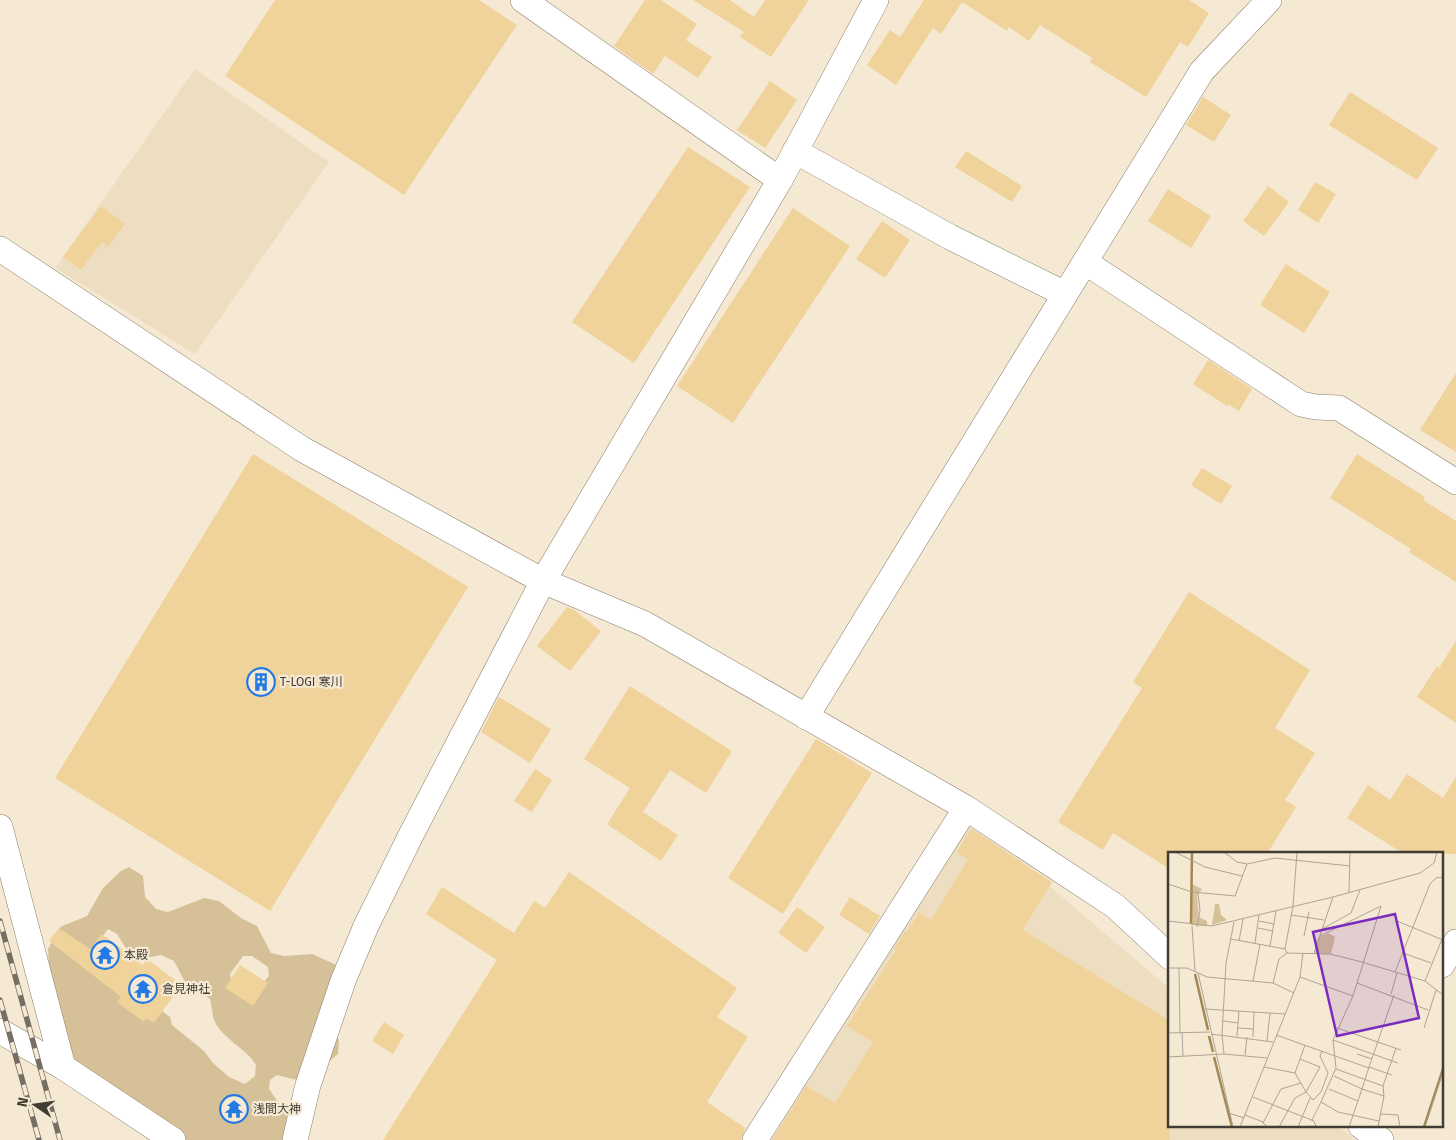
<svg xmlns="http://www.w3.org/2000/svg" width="1456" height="1140" font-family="'Fira Sans','Noto Sans JP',sans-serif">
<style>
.built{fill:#eedec1}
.green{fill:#d6c098;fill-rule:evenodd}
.building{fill:#f0d29b}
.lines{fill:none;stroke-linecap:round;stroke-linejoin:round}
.minor-casing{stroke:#897e6a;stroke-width:26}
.minor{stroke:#fff;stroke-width:25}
.rail-casing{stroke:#756e62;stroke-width:5.5}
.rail{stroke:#f5e9d3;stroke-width:4;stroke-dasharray:11;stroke-linecap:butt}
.labels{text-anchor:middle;stroke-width:4.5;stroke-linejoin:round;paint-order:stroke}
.poi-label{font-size:12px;fill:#413c34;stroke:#f5e9d3;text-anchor:start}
.inset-river{fill:none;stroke:#a38853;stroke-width:2.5}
.inset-road{fill:none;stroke:#ada493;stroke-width:1}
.view{fill:#7b2cbf;fill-opacity:0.15;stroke:#7b2cbf;stroke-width:2.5}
.inset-edge{fill:none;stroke:#413c34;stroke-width:2.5}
</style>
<rect width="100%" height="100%" fill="#f5e9d3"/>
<g class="built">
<path d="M195,69L329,162L195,354L55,268Z"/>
<path d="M971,819L1170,989V1126H1338L1355,1140H771Z"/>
</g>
<path class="green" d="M129,867L143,876L145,897L156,909L168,912L204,898L219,901L241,918L257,926L271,953L284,956L312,954L341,967L335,1028L339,1041L338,1054L305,1082L277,1075L270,1080L269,1089L289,1118L291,1140H178L83,1072L66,1046L61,1009L49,965L48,949L60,927L87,916L103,888L121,871ZM108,929L117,934L125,947L141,959L161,955L174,961L184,980L210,999C212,1006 212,1016 215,1022C224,1040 246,1048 256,1065L255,1076L245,1084L229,1077L213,1063L204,1051L172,1025L170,1017L151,1003L93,949ZM243,956H252L268,967L269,976L262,984L231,980L230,974Z"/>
<g class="building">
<path d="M275,0H479L517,25L404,195L225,76Z"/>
<path d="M645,0H661L697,24L686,40L712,57L698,78L665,56L653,74L614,46Z"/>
<path d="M693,0H730L754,17L765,0H809L771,57L740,37L744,32Z"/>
<path d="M924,0H1189L1209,13L1188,47L1180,42L1146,97L1090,62L1092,58L1040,25L1029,41L1009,27L1007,31L962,2L941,34L933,28L896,85L867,65L890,30L900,37Z"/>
<path d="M770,81L797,100L765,148L737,130Z"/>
<path d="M1350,92L1438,148L1417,180L1329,125Z"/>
<path d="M1203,97L1231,115L1214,142L1186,125Z"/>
<path d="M688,147L750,187L634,363L572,322Z"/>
<path d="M966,151L1022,186L1012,202L955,167Z"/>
<path d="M1315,182L1336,194L1318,223L1298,210Z"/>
<path d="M1268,186L1289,202L1264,236L1243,221Z"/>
<path d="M1168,189L1211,216L1191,248L1148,221Z"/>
<path d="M101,206L125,224L108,247L102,242L81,270L63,257Z"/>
<path d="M793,208L850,246L733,423L677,386Z"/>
<path d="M882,221L910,240L885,278L856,259Z"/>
<path d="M1286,264L1330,292L1304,333L1260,305Z"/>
<path d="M1208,360L1252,389L1239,411L1228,404L1227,406L1193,384Z"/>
<path d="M1456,373V452L1420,430Z"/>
<path d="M253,454L468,587L270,911L55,778Z"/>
<path d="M1357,454L1425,497L1423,500L1456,521V582L1409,552L1411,549L1330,498Z"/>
<path d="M1202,468L1232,486L1221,504L1191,485Z"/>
<path d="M1189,592L1310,670L1275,728L1315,753L1285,800L1296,807L1267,854H1170V865L1168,868L1113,833L1103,850L1058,822L1142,688L1133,682Z"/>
<path d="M567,607L574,610L601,631L570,671L537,646Z"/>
<path d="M1456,641V723L1417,697L1437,666L1439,668Z"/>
<path d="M630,686L732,751L706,793L670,770L643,812L678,835L661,861L607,824L630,788L584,759Z"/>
<path d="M499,697L551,729L530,763L481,732Z"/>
<path d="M816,739L872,773L783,914L728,878Z"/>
<path d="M535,769L552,780L532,812L514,801Z"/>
<path d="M1407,774L1443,798L1456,777V854H1404L1347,818L1368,785L1390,800Z"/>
<path d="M971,829L1052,882L1023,930L1170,1021V1140H772L806,1086L835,1103L873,1042L847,1026L896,950L894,949L905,931L907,932L919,912L931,920L968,860L957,852Z"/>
<path d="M569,872L737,988L717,1017L748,1037L707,1102L745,1128L741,1140H383L497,960L426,914L442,887L514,933L534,901L545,908Z"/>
<path d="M850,897L880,916L869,934L839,915Z"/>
<path d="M797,907L825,927L806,953L778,933Z"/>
<path d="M59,928L90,949L102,934L143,965L147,959L175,980L171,986L177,991L154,1023L146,1018L144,1022L117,1002L121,997L49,941Z"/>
<path d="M240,965L268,983L253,1006L225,988Z"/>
<path d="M384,1022L404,1035L393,1054L372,1041Z"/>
</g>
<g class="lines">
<defs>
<g id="minor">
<path d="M523,0L780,180"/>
<path d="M795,151L950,237L1065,294"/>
<path d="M0,249L302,449L543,581L645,624L966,808L755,1140"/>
<path d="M1085,262L1301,404L1316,407L1339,408L1456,482"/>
<path d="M806,717L1202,71L1269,0"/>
<path d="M966,808L1115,906L1170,957"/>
<path d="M0,827L63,1067"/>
<path d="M1442,965L1456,942"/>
<path d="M0,1031L63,1067L173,1140"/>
<path d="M1361,1126L1381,1140"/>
<path d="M295,1140L308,1085L343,981L366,926L412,833L543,581L780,180L876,0"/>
</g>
</defs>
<use href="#minor" class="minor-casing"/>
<use href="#minor" class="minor"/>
<defs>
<g id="rail">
<path d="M0,921L60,1140"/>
<path d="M0,1000L39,1140"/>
</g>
</defs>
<use href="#rail" class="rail-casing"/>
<use href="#rail" class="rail"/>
</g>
<defs>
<symbol id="building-ring" viewBox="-11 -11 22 22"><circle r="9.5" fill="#f5e9d3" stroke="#247ae4" stroke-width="1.5"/><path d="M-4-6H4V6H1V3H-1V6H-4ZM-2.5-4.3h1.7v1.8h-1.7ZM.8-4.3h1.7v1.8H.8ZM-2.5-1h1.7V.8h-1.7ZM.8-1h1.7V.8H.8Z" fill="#247ae4"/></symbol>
<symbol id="temple-ring" viewBox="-11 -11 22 22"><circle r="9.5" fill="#f5e9d3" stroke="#247ae4" stroke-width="1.5"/><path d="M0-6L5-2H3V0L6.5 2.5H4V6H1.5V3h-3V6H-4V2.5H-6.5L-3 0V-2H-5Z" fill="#247ae4"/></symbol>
</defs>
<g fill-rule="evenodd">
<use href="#building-ring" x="245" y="666" width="32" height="32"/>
<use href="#temple-ring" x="89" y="939" width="32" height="32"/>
<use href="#temple-ring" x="127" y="973" width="32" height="32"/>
<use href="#temple-ring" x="218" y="1093" width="32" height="32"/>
</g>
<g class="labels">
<g class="poi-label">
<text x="280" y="686">T-LOGI 寒川</text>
<text x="124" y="959">本殿</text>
<text x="162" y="993">倉見神社</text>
<text x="253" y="1113">浅間大神</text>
</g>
</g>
<g transform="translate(1168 852)">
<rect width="275" height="275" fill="#f5e9d3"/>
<path d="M24,32L34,37L29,44L31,65L39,69V74L23,73ZM47,52H51L53,63L59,68L44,73ZM160,81L167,85L163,102L147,101L150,86Z" fill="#d6c098"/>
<path class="inset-river" d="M23,72L24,0M27,122L40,178M41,184L45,200M46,205L64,275M256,275L275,217"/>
<path class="inset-road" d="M7,0L37,15L74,24M56,0L69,10L79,12L107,6L182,14M129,0L125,54L117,97L119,101L162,102L194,110L257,129L275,143M0,32L24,40L67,44L79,12M181,40L182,0M123,63L156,68M0,69L44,74L165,45L252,21L266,11L269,0M91,69L106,72M229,69L275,88M24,74L27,119M29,75L32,58L30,41M90,76L105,79M154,77L183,61L192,38M136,84L141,60M63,87L117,97M71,89L75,67M87,91L91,63M102,94L108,59M146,101L165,45M235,101L263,111M0,116H19L39,125L105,131L126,141M11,116L12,181M227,120L262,32L268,26L275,25M30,121L65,275M132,125L185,144L213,54L152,84M85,129L92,92M257,129L274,87M105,131L111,107L119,101M189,131L260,158M223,142L229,121M185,144L165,188L168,216L153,250L170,260L211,269M37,157L117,162M55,169L70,171M70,176L85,177M169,176L233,198M256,176L268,138M0,181L42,180M14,181L15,204M43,182L105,190M108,183L201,216M69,184L71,159M85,185L86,160M165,188L230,211M99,189L102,161M56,202L54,183L58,111L66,70M189,202L204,207M77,203L79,185M0,205L56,202L99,206M132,207L152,215L138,240L145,248L153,240L160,221L152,204L154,199M96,215L127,221M201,215L226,143M168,217L215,234M166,224L194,237L201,215L224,223M161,237L190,249M216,244L215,234L228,196M85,245L146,269L148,275M61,261L76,266M212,262L230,263L232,275M77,263L95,270M144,268L153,250M72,275L132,125L135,101M100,275L95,271L113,237L133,231M111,275L127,246L138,240L127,221L137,193M130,275L142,246M181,275L194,237L216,244L210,275M257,275L275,220"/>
<path class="view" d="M227,62L251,166L169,184L145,80Z"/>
<rect width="275" height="275" class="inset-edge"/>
</g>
<g transform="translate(35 1105) rotate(283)" stroke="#f5e9d3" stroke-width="4" paint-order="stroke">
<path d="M0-4L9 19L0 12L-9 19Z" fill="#413c34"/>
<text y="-8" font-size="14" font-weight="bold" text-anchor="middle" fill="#413c34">N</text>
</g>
</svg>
